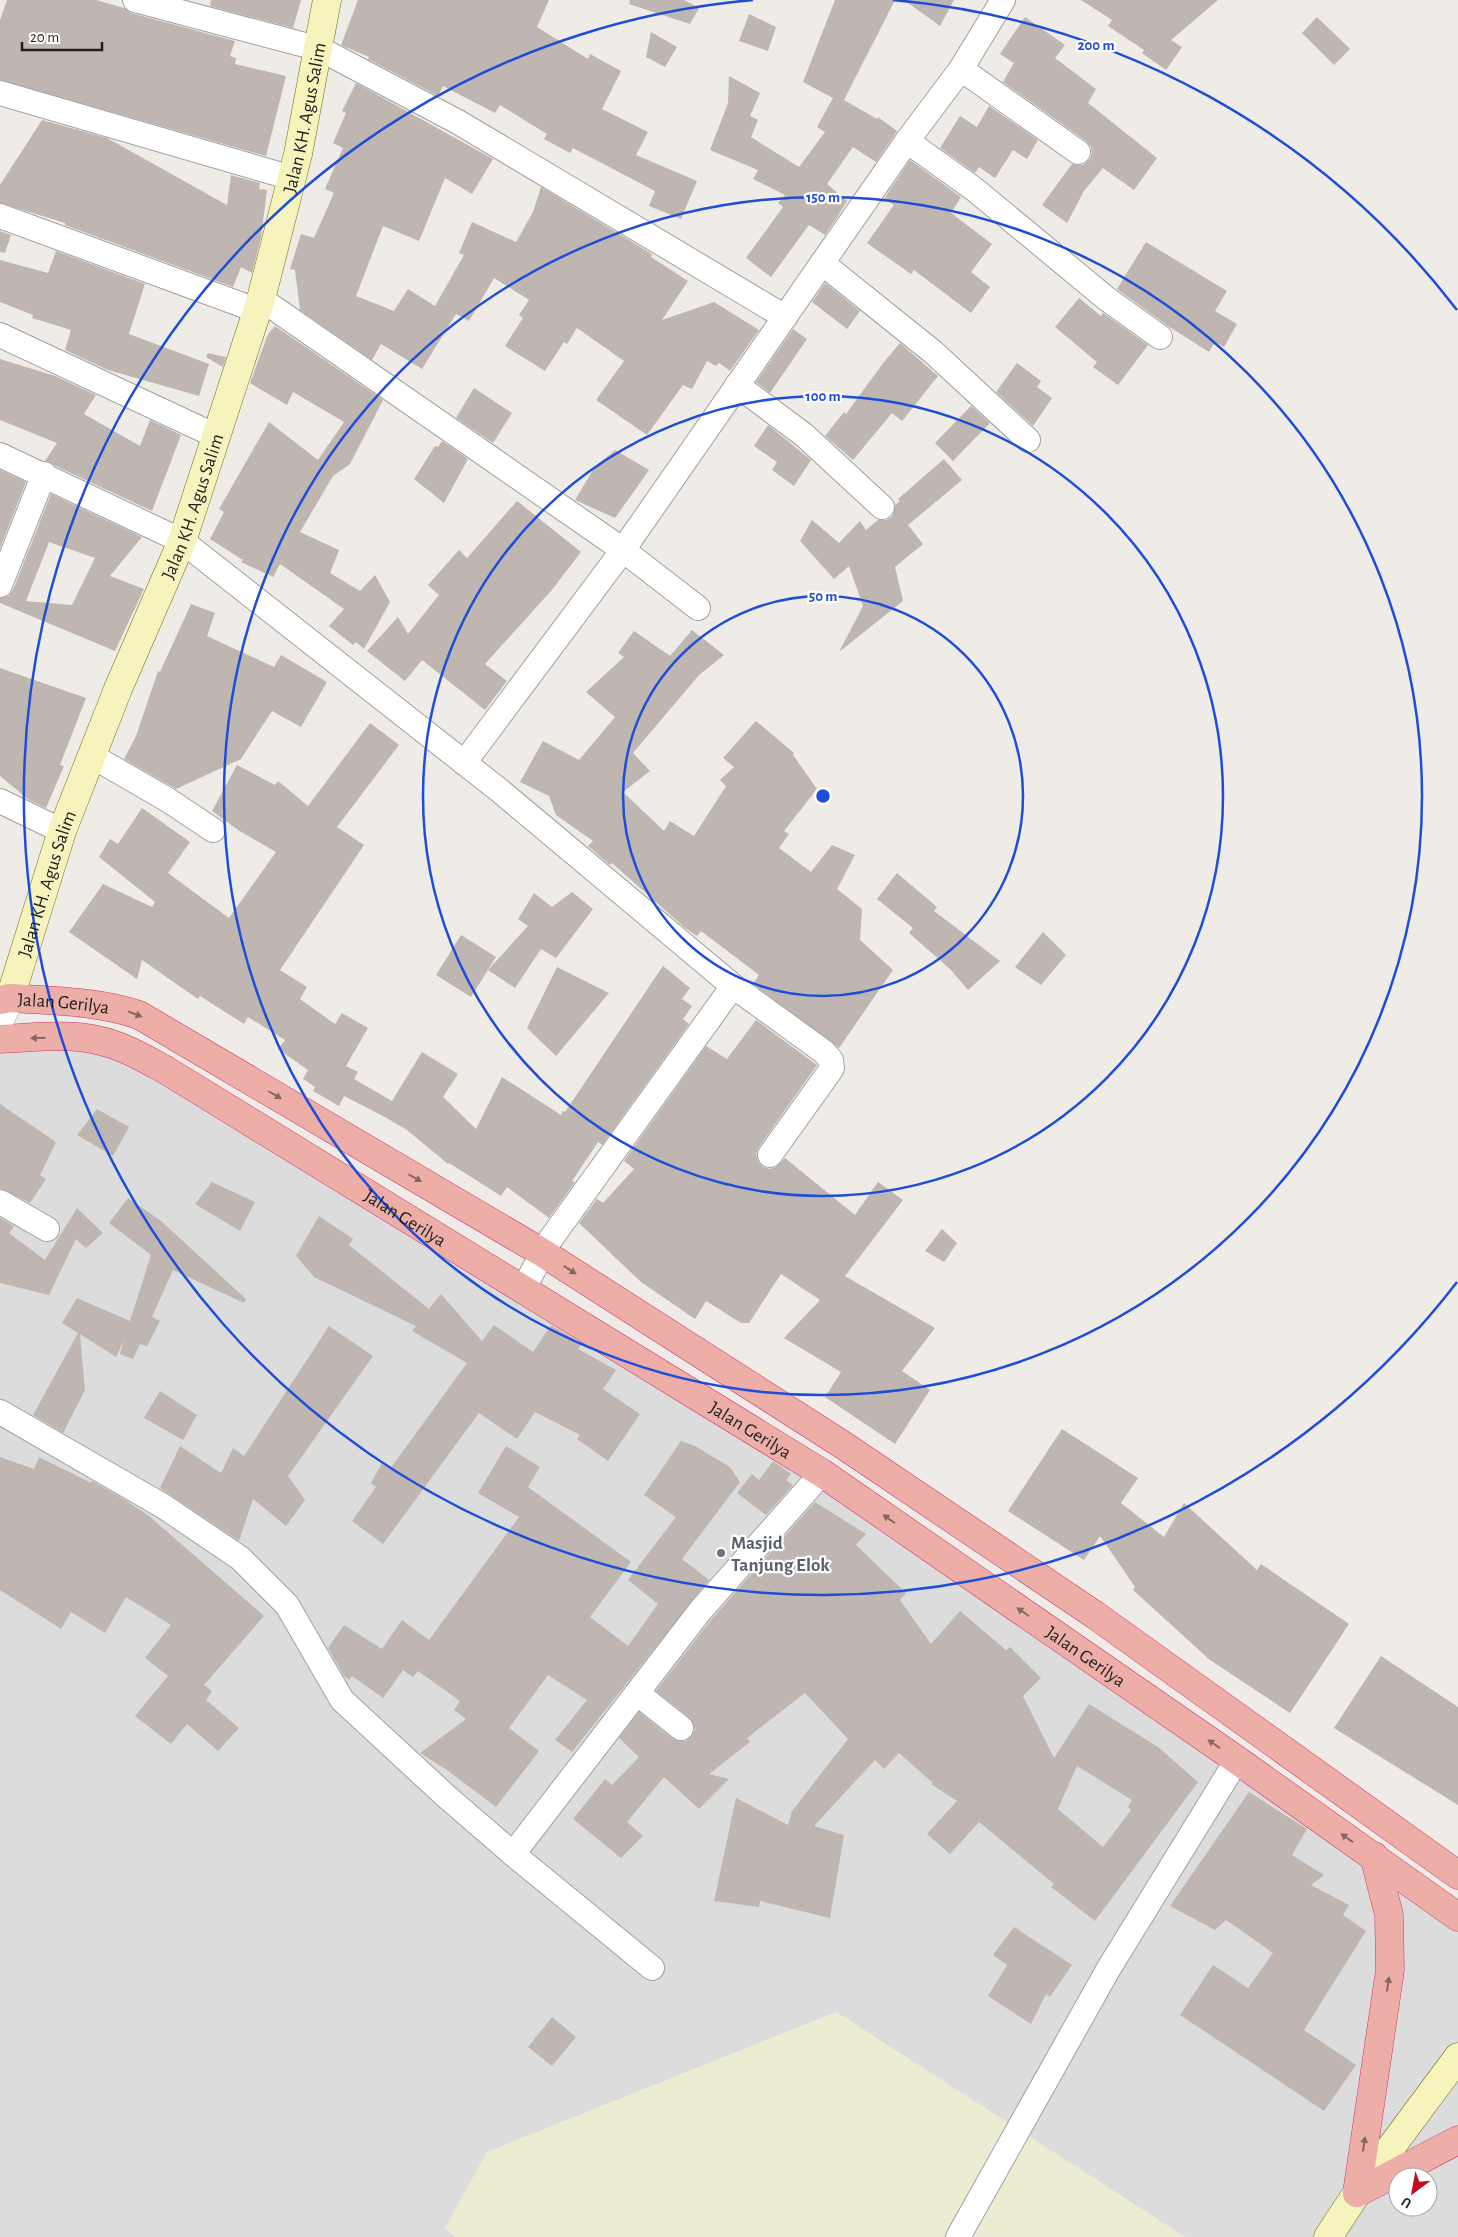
<svg xmlns="http://www.w3.org/2000/svg" width="1458" height="2237" font-family="'Alegreya Sans',sans-serif">
<style>
.residential{fill:#dddcdc;fill-rule:evenodd}
.farmland{fill:#ececd2}
.building{fill:#bfb6b2;fill-rule:evenodd}
.lines{fill:none;stroke-linecap:round;stroke-linejoin:round}
.minor-casing{stroke:#a0a0a0;stroke-width:26}
.tertiary-casing{stroke:#a0a0a0;stroke-width:29}
.secondary-casing{stroke:#6f700c;stroke-width:29}
.trunk-casing{stroke:#d03077;stroke-width:29}
.minor{stroke:#fff;stroke-width:24}
.tertiary{stroke:#fff;stroke-width:28}
.secondary{stroke:#f6f3bd;stroke-width:28}
.trunk{stroke:#ecaea6;stroke-width:28}
.oneway{fill:#866662}
.ring{fill:none;stroke:#1d4ed8;stroke-width:2.5}
.worship-dot{fill:#6b7280;stroke:#fff;stroke-width:2}
.labels{text-anchor:middle;stroke-width:4.5;stroke-linejoin:round;paint-order:stroke}
.street-label{font-size:19px;fill:#1f1f1f;stroke:#fff}
.worship-label{font-size:19px;font-weight:bold;fill:#5b616d;stroke:#fff;text-anchor:start}
.centre{fill:#1d4ed8;stroke:#fff;stroke-width:2.5}
.ring-label{font-size:15px;text-anchor:middle;font-weight:bold;fill:#1d4ed8;stroke:#fff;stroke-width:4.5;stroke-linejoin:round;paint-order:stroke}
</style>
<rect width="100%" height="100%" fill="#efebe6"/>
<path class="residential" d="M76,1037L236,1115L1127,1683L1458,1919V2237H1185L836,2012L445,2228L456,2237H0V1039ZM1398,2177H1428V2207H1398Z"/>
<path class="farmland" d="M836,2012L1185,2237H456L445,2228L487,2152Z"/>
<g class="building">
<path d="M7,0H96L124,8L131,13L235,41L230,56L236,58L235,64L286,76L266,156L0,80V20Z"/>
<path d="M211,0H301L293,28L210,6Z"/>
<path d="M358,0H549L537,27L588,59L590,54L621,71L602,109L648,132L636,155L697,181L681,219L649,206L655,191L573,148L570,153L544,139L547,134L500,105L495,113L443,86L438,96L368,59L369,57L341,45Z"/>
<path d="M630,0H684L699,8L690,24L629,4Z"/>
<path d="M835,0H895L844,100L877,119L878,117L897,131L876,162L853,147L827,184L847,201L836,219L825,235L809,225L771,277L746,258L783,207L778,203L785,195L753,179L758,170L710,150L728,103L729,76L760,93L750,116L758,120L751,137L799,167L825,132L817,127L833,98L803,82Z"/>
<path d="M904,0H954L940,26Z"/>
<path d="M1081,0H1218L1171,40L1182,47L1166,70L1142,53L1144,50L1108,26L1112,20Z"/>
<path d="M749,14L776,27L768,51L739,41Z"/>
<path d="M1025,17L1065,45L1055,58L1096,89L1088,103L1157,158L1134,190L1103,168L1084,191L1067,223L1042,205L1072,164L1083,165L1089,160L1092,154L1091,147L1086,141L1003,82L1014,63L1000,54Z"/>
<path d="M1317,17L1350,49L1334,65L1302,33Z"/>
<path d="M651,32L677,47L665,67L646,57Z"/>
<path d="M356,83L493,159L472,194L445,178L419,241L383,226L356,296L394,311L408,289L435,306L464,255L459,253L472,222L516,242L533,212L541,187L652,254L651,257L688,281L662,320L714,302L759,330L730,371L719,363L716,366L707,361L692,389L683,385L647,435L596,400L624,361L577,328L567,344L564,342L545,371L505,346L523,318L519,315L529,300L494,278L469,321L456,314L422,369L381,344L372,360L300,310L295,270L290,269L301,234L314,238L334,193L325,189L343,148L333,143L346,113L342,111Z"/>
<path d="M989,106L1038,140L1027,159L1013,150L995,178L979,167L975,173L940,148L960,116L977,127Z"/>
<path d="M42,120L107,138L227,205L231,175L260,183L259,189L267,190L261,237L252,273L241,267L233,287L65,225V223L0,203V185Z"/>
<path d="M910,160L961,197L951,213L992,244L971,272L990,287L971,313L914,270L911,274L867,243L894,205L884,199Z"/>
<path d="M0,231L11,235L5,253L0,252Z"/>
<path d="M1146,242L1227,291L1215,311L1237,324L1224,347L1215,342L1209,352L1168,326L1117,289Z"/>
<path d="M56,251L145,284L129,334L209,364L199,396L108,370L65,350L71,330L32,318L33,315L0,302V260L48,273Z"/>
<path d="M825,283L860,311L847,329L812,302Z"/>
<path d="M1079,298L1101,316L1103,313L1148,345L1118,385L1093,367L1097,362L1055,327Z"/>
<path d="M275,326L383,400L350,464L333,476L300,532L339,550L330,573L360,591L375,575L390,602L364,649L356,642L353,645L329,626L344,609L280,564L273,577L241,562L243,560L210,539L224,512L219,509L269,422L318,460L344,422L293,392L287,405L250,383L268,334Z"/>
<path d="M793,329L807,339L770,393L756,382Z"/>
<path d="M900,343L938,376L902,421L892,413L853,460L825,436L844,412L846,414L884,362Z"/>
<path d="M208,353L226,357L223,367L206,357Z"/>
<path d="M0,359L55,376L96,395L84,414L140,446L150,420L181,435L152,511L45,461L57,443L0,420Z"/>
<path d="M1017,363L1041,381L1037,387L1052,398L1033,426L996,392Z"/>
<path d="M474,388L512,413L493,443L456,418Z"/>
<path d="M971,406L990,423L953,461L935,443Z"/>
<path d="M768,425L811,460L794,486L772,470L777,462L754,446Z"/>
<path d="M442,441L468,459L444,503L414,479L435,446L438,447Z"/>
<path d="M615,450L649,470L615,518L575,500L594,468Z"/>
<path d="M944,459L962,480L908,525L923,544L895,567L903,601L839,652L863,606L849,566L834,579L800,541L812,520L839,543L860,521L866,530L878,520H886L892,517L895,505L900,501L898,499Z"/>
<path d="M0,470L26,482L0,548Z"/>
<path d="M51,494L142,537L110,576L144,589L115,651L0,603V598L8,596L13,590ZM49,542L95,558L72,605L26,601Z"/>
<path d="M517,501L581,552L551,591L485,664L507,681L485,710L422,660L405,681L367,651L398,617L408,634L439,595L428,585L459,550L467,558Z"/>
<path d="M191,604L215,613L207,636L274,667L281,655L327,682L301,727L272,711L241,759L176,789L124,759L136,736L158,671L160,672Z"/>
<path d="M692,630L724,655L699,675L633,753L650,771L623,792L664,831L670,821L694,836L726,786L720,780L734,767L723,758L756,721L794,753L793,755L817,789L784,831L789,834L779,848L811,872L832,845L855,855L837,889L862,909L860,940L893,970L839,1048L753,984L759,975L701,931L697,936L685,928L612,863L610,865L588,846L593,841L556,815L549,796L520,782L543,741L579,760L615,717L586,692L624,657L618,653L634,631L670,656Z"/>
<path d="M0,668L86,698L60,765L64,766L46,808L29,800L0,776Z"/>
<path d="M370,723L399,745L337,827L364,845L280,970L307,987L300,999L335,1024L342,1013L368,1028L346,1066L358,1072L354,1079L392,1101L422,1052L458,1074L443,1097L476,1129L502,1077L561,1115L563,1111L565,1112L663,966L690,988L682,999L692,1006L683,1019L689,1024L602,1145L598,1142L572,1181L575,1182L549,1218L507,1187L501,1196L449,1163L448,1164L407,1130L383,1116L344,1096L339,1106L313,1091L315,1087L303,1079L308,1070L278,1049L285,1040L248,1017L244,1024L200,996L198,999L142,960L137,979L69,932L103,884L152,907L155,902L99,857L110,839L118,844L142,808L190,842L168,873L229,918L276,852L238,830L212,811L237,765L275,785L278,781L308,806Z"/>
<path d="M897,873L937,907L934,911L1000,961L968,990L951,970L909,933L913,928L877,899Z"/>
<path d="M572,892L593,909L556,958L541,949L515,988L488,970L528,926L518,919L534,893L552,907Z"/>
<path d="M1043,932L1066,955L1041,985L1015,967Z"/>
<path d="M461,935L496,957L471,997L436,975Z"/>
<path d="M557,967L609,993L556,1056L527,1028Z"/>
<path d="M756,1020L817,1065L759,1147L756,1154L758,1161L762,1166L769,1169L776,1167L785,1158L855,1215L878,1182L903,1200L845,1276L935,1328L902,1371L930,1390L895,1444L825,1397L841,1372L784,1338L820,1300L781,1274L749,1323H741L706,1301L695,1319L641,1282L579,1223L597,1199L603,1203L634,1169L624,1161L706,1046L727,1059Z"/>
<path d="M0,1104L56,1142L40,1175L46,1179L30,1203L0,1188Z"/>
<path d="M97,1109L129,1127L113,1156L77,1135Z"/>
<path d="M212,1182L255,1202L240,1231L195,1204Z"/>
<path d="M128,1198L161,1221L246,1299L244,1303L173,1270L152,1317L160,1321L147,1346L140,1344L133,1359L120,1354L124,1340L116,1357L80,1334L85,1390L63,1433L33,1415L78,1333L62,1323L77,1298L130,1321L151,1255L109,1223Z"/>
<path d="M77,1208L103,1233L86,1248L76,1239L49,1295L0,1283V1218L14,1226L9,1233L45,1260Z"/>
<path d="M319,1216L353,1239L349,1245L429,1309L441,1294L482,1341L494,1325L533,1352L551,1325L582,1344L578,1349L616,1370L603,1389L640,1414L608,1461L577,1439L580,1435L535,1412L517,1439L479,1413L383,1544L352,1521L376,1487L371,1483L382,1463L390,1469L467,1363L412,1331L416,1326L314,1277L296,1256Z"/>
<path d="M942,1229L957,1243L944,1262L925,1251Z"/>
<path d="M329,1326L373,1356L288,1476L305,1500L286,1526L253,1499L239,1541L160,1488L180,1446L221,1473L233,1448L244,1456Z"/>
<path d="M160,1391L197,1415L183,1440L144,1418Z"/>
<path d="M1062,1429L1138,1478L1121,1503L1164,1537L1184,1503L1257,1570L1261,1564L1349,1624L1290,1713L1210,1660L1133,1590L1135,1587L1100,1536L1084,1560L1008,1511Z"/>
<path d="M681,1441L695,1446L730,1467L740,1482L682,1559L709,1580L572,1752L555,1740L587,1700L548,1675L509,1728L539,1751L496,1807L447,1770L420,1753L466,1719L454,1710L460,1701L418,1671L413,1677L403,1670L383,1698L352,1676L349,1680L344,1676L328,1648L344,1625L382,1649L402,1620L429,1640L519,1517L478,1493L506,1446L540,1467L528,1487L631,1562L590,1617L628,1646L658,1604L628,1580L676,1517L644,1495Z"/>
<path d="M0,1457L34,1469L39,1457L91,1483L92,1481L127,1501L149,1516L264,1616L204,1685L212,1691L206,1700L239,1728L218,1751L187,1724L171,1744L135,1716L168,1676L145,1658L171,1625L126,1597L105,1633L71,1612L61,1629L0,1590Z"/>
<path d="M773,1461L791,1474L786,1480L793,1485L766,1515L737,1493L752,1474L759,1480Z"/>
<path d="M815,1502L866,1534L856,1545L906,1593L900,1600L931,1644L960,1611L1006,1650L1010,1647L1041,1678L1023,1696L1054,1758L1089,1704L1158,1747L1198,1782L1095,1921L1051,1887L1054,1884L979,1822L950,1854L927,1834L957,1801L931,1784L933,1783L899,1753L884,1769L875,1760L814,1826L844,1835L830,1918L760,1901L759,1907L714,1901L736,1798L788,1825L792,1811L848,1739L805,1693L747,1738L750,1742L709,1774L729,1779L699,1809L664,1777L627,1822L643,1836L621,1858L573,1819L605,1779L612,1785L639,1757L619,1738L639,1712L673,1739L686,1741L692,1736L695,1730L690,1718L656,1691L711,1620ZM1077,1766L1132,1800L1128,1807L1131,1810L1103,1847L1058,1809Z"/>
<path d="M1381,1656L1458,1707V1805L1334,1728Z"/>
<path d="M1249,1792L1307,1829L1292,1855L1324,1875L1311,1885L1349,1905L1343,1915L1366,1931L1304,2030L1356,2065L1324,2111L1180,2015L1213,1965L1248,1988L1273,1953L1226,1920L1215,1930L1170,1906Z"/>
<path d="M1014,1927L1072,1965L1050,1997L1046,1994L1031,2024L988,1996L1007,1965L993,1955Z"/>
<path d="M552,2017L576,2037L552,2066L528,2047Z"/>
</g>
<g class="lines">
<defs>
<g id="minor">
<path d="M135,0L320,49L458,122L785,317"/>
<path d="M961,69L1078,152"/>
<path d="M0,93L292,178"/>
<path d="M907,141L974,189L1107,299L1160,337"/>
<path d="M0,216L256,310"/>
<path d="M822,263L933,352L1028,440"/>
<path d="M261,299L623,550L698,608"/>
<path d="M0,335L216,436"/>
<path d="M737,385L804,435L882,507"/>
<path d="M0,455L182,541L499,790L733,986L550,1240L522,1291"/>
<path d="M0,585L44,474"/>
<path d="M92,756L168,800L213,830"/>
<path d="M464,763L623,550L907,141L961,69L1003,0"/>
<path d="M0,801L62,831"/>
<path d="M733,986L824,1052L831,1060L832,1068L828,1074L770,1155"/>
<path d="M0,1202L47,1229"/>
<path d="M0,1412L163,1506L240,1558L287,1605L342,1700L447,1797L513,1854L700,1611L822,1473"/>
<path d="M637,1693L681,1728"/>
<path d="M513,1854L652,1968"/>
<path d="M958,2237L1109,1968L1237,1760"/>
</g>
<path id="tertiary" d="M0,1020L10,998"/>
<g id="secondary">
<path id="s1" d="M10,998L62,831L118,689L182,541L261,299L298,154L327,0"/>
<path d="M1328,2237L1357,2193L1458,2057"/>
</g>
<g id="trunk">
<path id="s2" d="M0,1000L10,998C54,1001 98,1001 139,1015L543,1253L843,1445L1095,1615L1458,1875"/>
<path id="s3" d="M0,1039C31,1038 66,1033 97,1040C121,1045 142,1057 164,1069L822,1473L1237,1760L1458,1917"/>
<path d="M1357,2193L1390,1970L1389,1915L1374,1856"/>
<path d="M1357,2193L1458,2140"/>
</g>
</defs>
<use href="#minor" class="minor-casing"/>
<use href="#tertiary" class="tertiary-casing"/>
<use href="#secondary" class="secondary-casing"/>
<use href="#trunk" class="trunk-casing"/>
<use href="#minor" class="minor"/>
<use href="#tertiary" class="tertiary"/>
<use href="#secondary" class="secondary"/>
<use href="#trunk" class="trunk"/>
</g>
<defs><path id="oneway-solid" d="M-6-.8H1V-3.2L6.5 0L1 3.2V.8H-6Z" transform="scale(1.25)"/></defs>
<g class="oneway">
<use href="#oneway-solid" transform="translate(135 1014) rotate(21)"/>
<use href="#oneway-solid" transform="translate(38 1038) rotate(178)"/>
<use href="#oneway-solid" transform="translate(275 1095) rotate(30)"/>
<use href="#oneway-solid" transform="translate(415 1178) rotate(30)"/>
<use href="#oneway-solid" transform="translate(570 1270) rotate(33)"/>
<use href="#oneway-solid" transform="translate(889 1519) rotate(-145)"/>
<use href="#oneway-solid" transform="translate(1023 1612) rotate(-145)"/>
<use href="#oneway-solid" transform="translate(1214 1744) rotate(-145)"/>
<use href="#oneway-solid" transform="translate(1347 1838) rotate(-145)"/>
<use href="#oneway-solid" transform="translate(1388 1984) rotate(-82)"/>
<use href="#oneway-solid" transform="translate(1364 2144) rotate(-82)"/>
</g>
<g class="ring">
<circle cx="823" cy="796" r="200"/>
<circle cx="823" cy="796" r="400"/>
<circle cx="823" cy="796" r="599"/>
<path d="M1457 1282A799 799 0 1 1 753 0M893 0A799 799 0 0 1 1457 310"/>
</g>
<circle class="worship-dot" cx="721" cy="1553" r="5"/>
<g class="labels">
<g class="street-label">
<text dy="7" stroke="none"><textPath href="#s1" startOffset="930">Jalan KH. Agus Salim</textPath></text>
<text dy="7" stroke="none"><textPath href="#s1" startOffset="525">Jalan KH. Agus Salim</textPath></text>
<text dy="7" stroke="none"><textPath href="#s1" startOffset="120">Jalan KH. Agus Salim</textPath></text>
<text dy="7" stroke="none"><textPath href="#s2" startOffset="64">Jalan Gerilya</textPath></text>
<text dy="7" stroke="none"><textPath href="#s3" startOffset="454">Jalan Gerilya</textPath></text>
<text dy="7" stroke="none"><textPath href="#s3" startOffset="859">Jalan Gerilya</textPath></text>
<text dy="7" stroke="none"><textPath href="#s3" startOffset="1264">Jalan Gerilya</textPath></text>
</g>
<g class="worship-label">
<text x="731" y="1549">Masjid<tspan x="731" dy="22">Tanjung Elok</tspan></text>
</g>
</g>
<circle cx="823" cy="796" r="8" class="centre"/>
<g class="ring-label">
<text x="1096" y="50">200 m</text>
<text x="823" y="202">150 m</text>
<text x="823" y="401">100 m</text>
<text x="823" y="601">50 m</text>
</g>
<g transform="translate(1413 2192) rotate(212)"><circle r="24" fill="#ffffff" stroke="#a5a5a5"/>
<path d="M0-4L9 19L0 12L-9 19Z" fill="#c10d1f"/>
<text y="-8" font-size="14" font-weight="bold" text-anchor="middle" fill="#1f1f1f">U</text>
</g>
<path d="M22 42v8h80v-8" fill="none" stroke="#1f1f1f" stroke-width="2.5"/>
<text x="30" y="42" font-size="15" fill="#1f1f1f" stroke="#ffffff" stroke-width="4" paint-order="stroke">20 m</text>
</svg>
